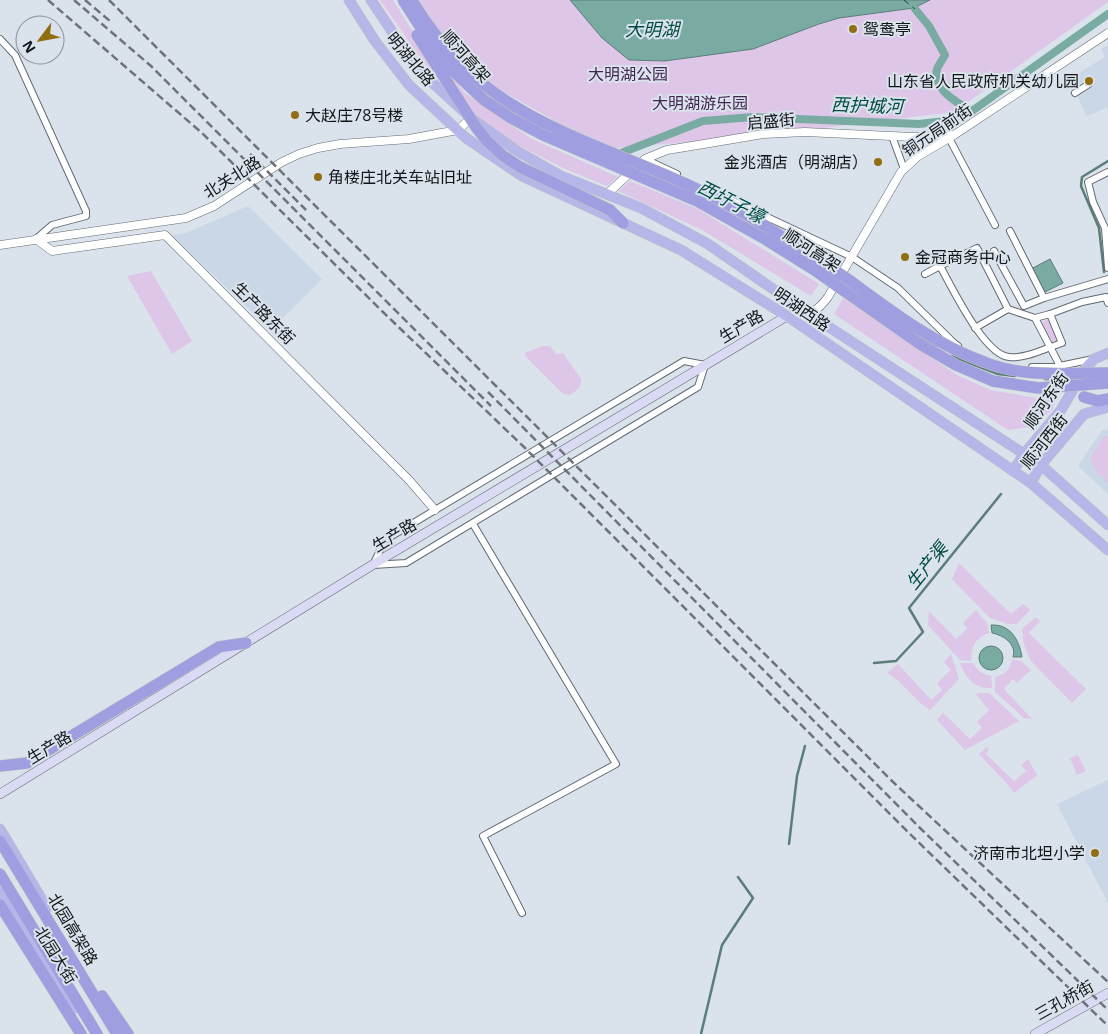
<svg xmlns="http://www.w3.org/2000/svg" width="1108" height="1034" font-family="'Open Sans','Noto Sans SC',sans-serif">
<style>
.built{fill:#cad7e6}
.green{fill:#dec6e8}
.water{fill:#7aaba3;stroke:#5b7e79}
.lines{fill:none;stroke-linecap:round;stroke-linejoin:round}
.stream{stroke:#5b7e79;stroke-width:2.5}
.canal{stroke:#7aaba3;stroke-width:8}
.ferry{stroke:#004c44;stroke-width:1;stroke-dasharray:6 5;stroke-linecap:butt}
.minor-casing{stroke:#636a72;stroke-width:8}
.tertiary-casing{stroke:#636a72;stroke-width:9}
.secondary-casing{stroke:#636a72;stroke-width:10}
.primary-casing{stroke:#c1c2c3;stroke-width:11}
.trunk-casing{stroke:#c1c2c3;stroke-width:12}
.minor{stroke:#fff;stroke-width:6}
.tertiary{stroke:#fff;stroke-width:8}
.secondary{stroke:#dadaf4;stroke-width:9}
.primary{stroke:#b6b6e8;stroke-width:10}
.trunk{stroke:#9e9ee0;stroke-width:11}
.rail{stroke:#6e7379;stroke-width:2.5;stroke-dasharray:8 4;stroke-linecap:butt}
.trunk-bridge-casing{stroke:#c1c2c3;stroke-width:12;stroke-linecap:butt}
.trunk-bridge{stroke:#9e9ee0;stroke-width:11}
.poi-dot{fill:#916d13;stroke:#dae2eb;stroke-width:2}
.labels{text-anchor:middle;stroke-width:4;stroke-linejoin:round;paint-order:stroke}
.poi-label{font-size:16px;fill:#121518;stroke:#dae2eb;text-anchor:start}
.street-label{font-size:16px;fill:#121518;stroke:#dae2eb}
.park-label{font-size:16px;fill:#442450;stroke:#dae2eb}
.water-label{font-size:18px;font-style:italic;fill:#004c44;stroke:#dae2eb}
</style>
<rect width="100%" height="100%" fill="#dae2eb"/>
<g class="built">
<path d="M1108,45V107L1087,116L1069,79L1105,57L1101,49Z"/>
<path d="M248,206L322,279L271,330L172,236L186,233Z"/>
<path d="M1102,430H1108V494L1078,466Z"/>
<path d="M1108,780V903L1057,804Z"/>
</g>
<g class="green">
<path d="M380,0H393L411,29L465,93L530,138L618,177L607,186L563,168L514,143L458,101L422,60Z"/>
<path d="M419,0H1108V2L954,112L758,136L616,148L562,125L499,89L444,38Z"/>
<path d="M630,181L698,209L819,284L811,296L702,230L618,191Z"/>
<path d="M151,271L192,341L172,354L127,276Z"/>
<path d="M843,298L957,375L990,390L1054,401L1053,409L1031,427L1008,430L834,314Z"/>
<path d="M1048,319L1052,323L1057,341L1053,342L1042,327V322Z"/>
<path d="M543,346H550L556,354L563,353L581,379C582,387 576,391 570,395L563,394L525,356V353Z"/>
<path d="M1108,436V482L1097,473L1090,458L1103,437Z"/>
<path d="M959,563L1011,614L1023,604L1030,610L1017,624H1009L990,618L952,579Z"/>
<path d="M976,610L987,623L989,633C975,638 971,647 971,661L960,660L928,625L929,611L956,639L967,629L963,623Z"/>
<path d="M1036,617L1040,621L1029,633L1086,689L1072,703L1031,661L1024,645L1022,629Z"/>
<path d="M951,654L959,679L930,710C913,700 905,683 887,673L898,664L931,700L942,690L937,683L951,670L944,662Z"/>
<path d="M1012,659L1021,661L1031,670L1017,683L1013,679L1004,689L1032,719L1024,718L995,692V677C1005,675 1011,668 1012,659Z"/>
<path d="M960,663H973C978,671 982,674 991,676L992,688C974,689 966,678 960,663Z"/>
<path d="M978,693H989L1019,721L965,750L937,720L943,713L970,739L982,728L977,722L989,710L976,694Z"/>
<path d="M987,747L989,749L986,754L1014,781L1026,771L1021,765L1028,759L1037,775L1014,793L1009,786L979,754Z"/>
<path d="M1078,755L1086,771L1077,775L1070,758Z"/>
</g>
<g class="water">
<path d="M570,0H930L914,8L839,18L819,24L753,49L665,61L629,60L602,38Z"/>
<path d="M1050,259L1063,283L1045,292L1031,269Z"/>
<path d="M991,625C1011,624 1019,640 1022,657H1013C1017,644 1003,635 992,633Z"/>
<circle cx="991" cy="658" r="12"/>
</g>
<g class="lines">
<g class="stream">
<path d="M1104,272L1099,228L1081,186L1082,177L1108,161"/>
<path d="M848,286L858,293"/>
<path d="M919,337L936,347"/>
<path d="M951,356L998,374L1015,376"/>
<path d="M1045,379L1073,380"/>
<path d="M874,663L896,661L923,632L909,608L1001,494"/>
<path d="M789,844L797,776L805,746"/>
<path d="M701,1034L722,945L753,898L738,877"/>
</g>
<g class="canal">
<path d="M915,9L929,26L945,55C943,59 939,64 937,69C932,89 957,103 972,111"/>
<path d="M616,155L703,121L753,117L919,124L945,121L972,111L1108,14"/>
</g>
<path class="ferry" d="M904,0L915,9"/>
<defs>
<g id="minor">
<path d="M0,39L15,55L86,211V216L52,225L36,239"/>
<path d="M1075,93L1089,84"/>
<path d="M892,136L904,169"/>
<path d="M949,138L995,225"/>
<path d="M645,159L677,174"/>
<path d="M1108,172L1088,182L1093,202L1105,228L1108,268"/>
<path d="M729,199L852,257L898,288L954,343L958,346"/>
<path d="M1010,231L1044,298L1108,279"/>
<path d="M994,251L1024,306L1044,298"/>
<path d="M940,266L977,248L1008,309"/>
<path d="M925,274L940,266C952,287 984,355 1009,357C1026,359 1046,348 1062,343L1050,314L1082,302L1106,297L1108,303"/>
<path d="M1035,318L1050,314"/>
<path d="M975,328L1008,309L1035,318L1060,366"/>
<path d="M684,361L705,365L698,387L406,563L373,565L385,540Z"/>
<path d="M1032,367H1055L1093,359"/>
<path d="M473,524L616,764L483,836L522,913"/>
</g>
<g id="tertiary">
<path d="M607,194L645,159L667,150L710,143L763,134L805,132L913,137L952,135"/>
<path d="M36,239L52,251L165,235L409,480L435,510"/>
<path d="M0,245L186,218L214,206L282,162L299,154L318,148L340,144L409,139L458,130L471,118"/>
<path d="M787,316C808,314 815,315 828,297L901,172L917,157L954,135L1108,33"/>
</g>
<g id="secondary">
<path d="M0,794L387,556L787,316"/>
<path d="M1035,1034L1108,993"/>
</g>
<g id="primary">
<path d="M349,0L375,41L409,85L466,138L522,176L681,250L787,316L1031,483L1108,550"/>
<path d="M371,0L403,48L425,76L471,118L517,151L561,176L641,208L708,244L809,314L1041,465L1108,525"/>
<path d="M1013,471L1024,454L1061,410L1085,369L1094,359L1108,353"/>
<path d="M1031,483L1041,465L1084,414L1108,407"/>
<path d="M0,829L47,908"/>
<path d="M0,892L72,1010"/>
</g>
<g id="trunk">
<path d="M1084,397L1098,401L1108,399"/>
<path d="M0,766L27,763L219,647L246,643"/>
<path d="M0,841L117,1034"/>
<path d="M0,874L97,1034"/>
<path d="M0,905L81,1034"/>
<path d="M102,996L128,1034"/>
</g>
</defs>
<use href="#minor" class="minor-casing"/>
<use href="#tertiary" class="tertiary-casing"/>
<use href="#secondary" class="secondary-casing"/>
<use href="#primary" class="primary-casing"/>
<use href="#trunk" class="trunk-casing"/>
<use href="#minor" class="minor"/>
<use href="#tertiary" class="tertiary"/>
<use href="#secondary" class="secondary"/>
<use href="#primary" class="primary"/>
<use href="#trunk" class="trunk"/>
<g class="rail">
<path d="M48,0L202,133L386,315L524,447L910,834L1108,1026"/>
<path d="M74,0L151,66L491,406"/>
<path d="M85,0L110,21"/>
<path d="M109,0L893,782L1108,982"/>
<path d="M250,154L306,210"/>
<path d="M488,392L918,826L1108,1010"/>
</g>
<defs>
<g id="trunk-bridge">
<path d="M403,0L428,39L453,71L484,100L511,118L543,135L697,201L765,239L816,271L920,344L956,365L993,381L1038,388L1108,383"/>
<path d="M413,2C438,43 471,79 511,104C544,125 581,140 617,155C662,173 708,192 750,217C784,237 816,258 849,280C891,311 934,344 984,362C1024,378 1066,373 1108,373"/>
<path d="M417,35L476,127L487,141L502,155L520,167L610,210L623,223"/>
</g>
</defs>
<use href="#trunk-bridge" class="trunk-bridge-casing"/>
<use href="#trunk-bridge" class="trunk-bridge"/>
</g>
<g class="poi-dot">
<circle cx="853" cy="29" r="5"/>
<circle cx="1089" cy="81" r="5"/>
<circle cx="295" cy="115" r="5"/>
<circle cx="878" cy="162" r="5"/>
<circle cx="318" cy="177" r="5"/>
<circle cx="905" cy="257" r="5"/>
<circle cx="1095" cy="853" r="5"/>
</g>
<g class="labels">
<g class="poi-label">
<text x="863" y="35">鸳鸯亭</text>
<text x="1079" y="87" text-anchor="end">山东省人民政府机关幼儿园</text>
<text x="305" y="121">大赵庄78号楼</text>
<text x="868" y="168" text-anchor="end">金兆酒店（明湖店）</text>
<text x="328" y="183">角楼庄北关车站旧址</text>
<text x="915" y="263">金冠商务中心</text>
<text x="1085" y="859" text-anchor="end">济南市北坦小学</text>
</g>
<g class="street-label">
<text transform="translate(466 56) rotate(48)" y="6">顺河高架</text>
<text transform="translate(411 59) rotate(50)" y="6">明湖北路</text>
<text transform="translate(771 121) rotate(-5)" y="6">启盛街</text>
<text transform="translate(937 130) rotate(-34)" y="6">铜元局前街</text>
<text transform="translate(232 177) rotate(-32)" y="6">北关北路</text>
<text transform="translate(812 250) rotate(33)" y="6">顺河高架</text>
<text transform="translate(802 309) rotate(34)" y="6">明湖西路</text>
<text transform="translate(264 313) rotate(45)" y="6">生产路东街</text>
<text transform="translate(741 326) rotate(-31)" y="6">生产路</text>
<text transform="translate(1046 400) rotate(-55)" y="6">顺河东街</text>
<text transform="translate(1044 441) rotate(-52)" y="6">顺河西街</text>
<text transform="translate(394 535) rotate(-31)" y="6">生产路</text>
<text transform="translate(49 747) rotate(-31)" y="6">生产路</text>
<text transform="translate(73 929) rotate(59)" y="6">北园高架路</text>
<text transform="translate(56 955) rotate(58)" y="6">北园大街</text>
<text transform="translate(1064 1000) rotate(-29)" y="6">三孔桥街</text>
</g>
<g class="park-label">
<text x="628" y="80">大明湖公园</text>
<text x="700" y="109">大明湖游乐园</text>
</g>
<g class="water-label">
<text x="652" y="36">大明湖</text>
<text transform="translate(867 106) rotate(2)" y="6">西护城河</text>
<text transform="translate(731 202) rotate(27)" y="6">西圩子壕</text>
<text transform="translate(927 566) rotate(-51)" y="6">生产渠</text>
</g>
</g>
<g transform="translate(40 40) rotate(238)"><circle r="24" fill="#dae2eb" stroke="#8a9097"/>
<path d="M0-4L9 19L0 12L-9 19Z" fill="#916d13"/>
<text y="-8" font-size="14" font-weight="bold" text-anchor="middle" fill="#121518">N</text>
</g>
</svg>
